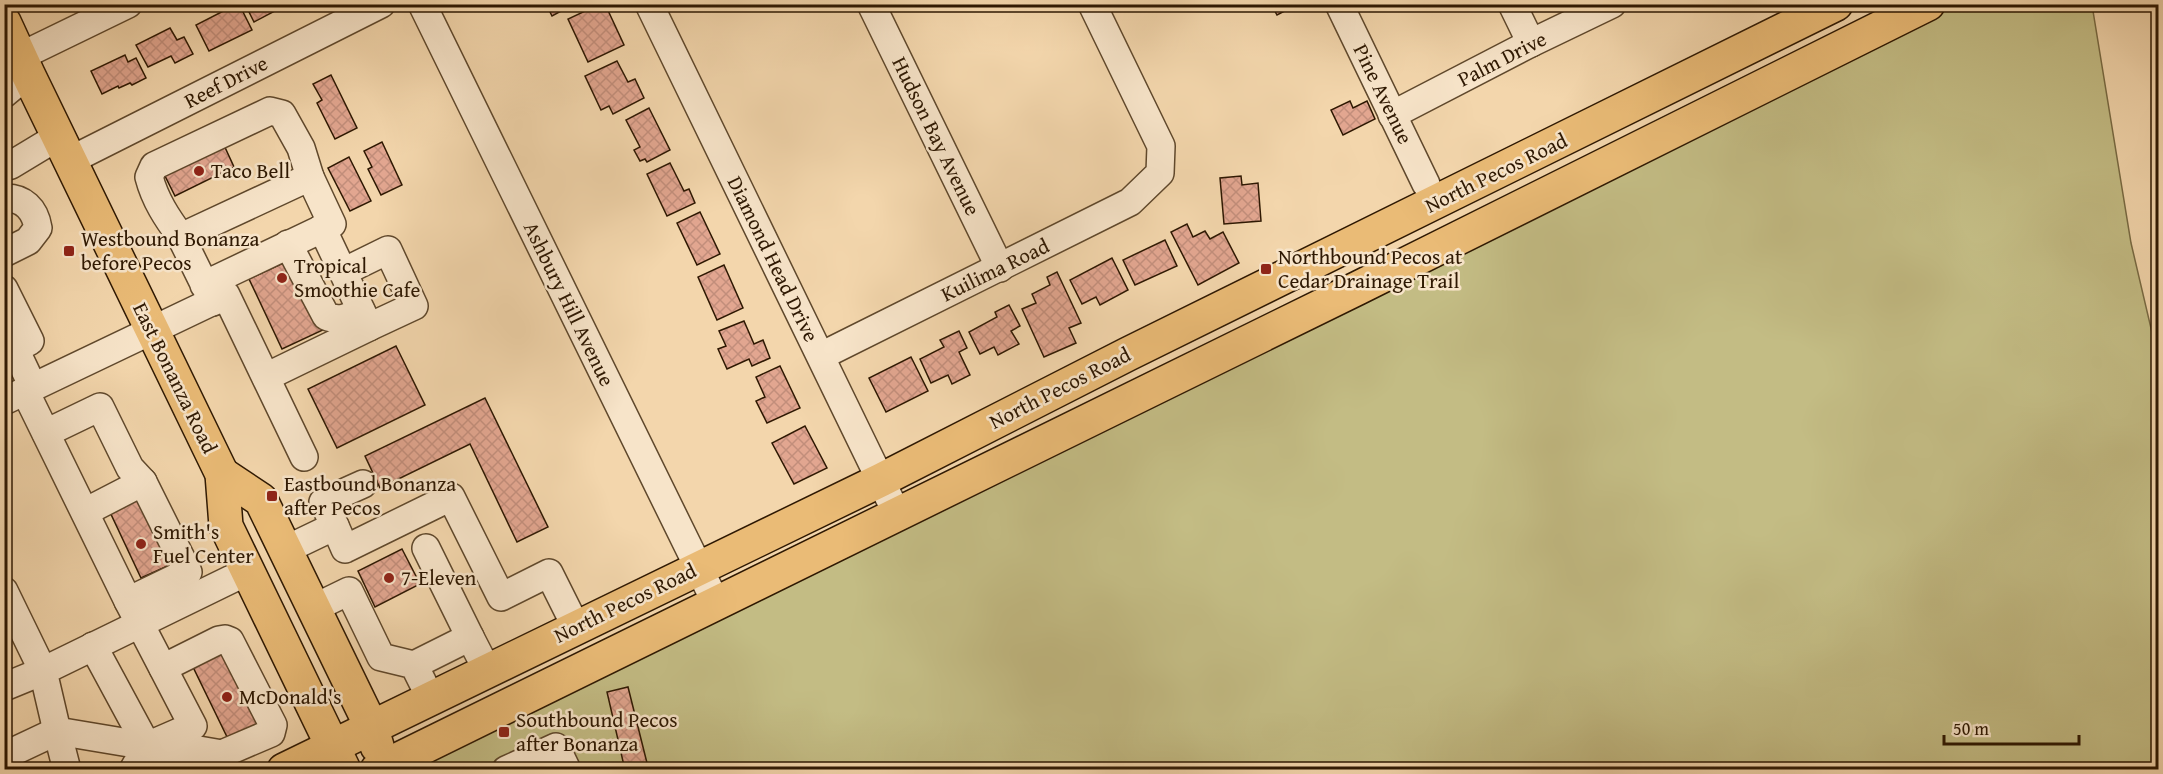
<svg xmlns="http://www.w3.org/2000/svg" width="2163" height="774" font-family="'Gentium Book Plus',serif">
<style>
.grass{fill:#c3bc84;stroke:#786a43;stroke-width:1.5}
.building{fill:url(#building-cross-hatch);stroke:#2e1802;stroke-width:1.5}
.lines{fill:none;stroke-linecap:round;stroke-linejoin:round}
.minor-casing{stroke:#5f482c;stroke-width:30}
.major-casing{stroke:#2e1802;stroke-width:36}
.minor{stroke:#f7e4c9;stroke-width:27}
.major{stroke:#eabb76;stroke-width:33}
.poi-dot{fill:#8f2418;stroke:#f7e4c9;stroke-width:2}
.labels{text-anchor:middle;stroke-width:5;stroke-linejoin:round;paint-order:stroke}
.street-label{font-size:21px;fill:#2e1802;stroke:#f7e4c9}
.poi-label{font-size:21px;fill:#2e1802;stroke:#f7e4c9;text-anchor:start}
</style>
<defs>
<pattern id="building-cross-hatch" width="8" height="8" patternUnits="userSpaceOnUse" patternTransform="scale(1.5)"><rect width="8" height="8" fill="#e2a690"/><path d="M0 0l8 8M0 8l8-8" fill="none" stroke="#c28e7b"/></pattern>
</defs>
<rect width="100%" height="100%" fill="#f3d6ac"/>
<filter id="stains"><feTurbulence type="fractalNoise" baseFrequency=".00333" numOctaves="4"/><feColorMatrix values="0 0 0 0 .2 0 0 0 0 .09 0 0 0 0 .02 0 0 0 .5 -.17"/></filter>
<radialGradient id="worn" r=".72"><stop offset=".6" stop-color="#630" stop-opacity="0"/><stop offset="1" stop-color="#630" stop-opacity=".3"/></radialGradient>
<path class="grass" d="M1952,5H2092L2131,243L2158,358V769L407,770Z"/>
<g class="building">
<path d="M237,4H239L252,30L209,51L196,25Z"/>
<path d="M245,4H288L254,22Z"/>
<path d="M546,4H574L552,16Z"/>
<path d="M600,4H605L624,45L588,62L568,19Z"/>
<path d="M1271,4H1298L1277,15Z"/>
<path d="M170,28L177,40L184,37L193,54L175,63L171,56L148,67L136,45Z"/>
<path d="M125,55L128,62L136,58L146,78L132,85L130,83L119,88L118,86L102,94L91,71Z"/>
<path d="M617,61L628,82L635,79L644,98L613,114L609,106L601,110L585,76Z"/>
<path d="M331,75L357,128L335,139L317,103L322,100L313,84Z"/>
<path d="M1350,101L1353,108L1367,101L1375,119L1343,135L1331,110Z"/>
<path d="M649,108L670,150L647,162L645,159L640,161L634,150L640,147L626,120Z"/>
<path d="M382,142L402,185L381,195L368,169L372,167L364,151Z"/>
<path d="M223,143L234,167L175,196L164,174Z"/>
<path d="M349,157L371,201L350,211L328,168Z"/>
<path d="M670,163L684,191L689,189L695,203L667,216L647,174Z"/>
<path d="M1241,176L1242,185L1258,183L1261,221L1224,224L1220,178Z"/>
<path d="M700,212L720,254L697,265L677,223Z"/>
<path d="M1187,224L1193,237L1205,231L1210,239L1223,232L1239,263L1198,285L1171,232Z"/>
<path d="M1165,240L1177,266L1135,285L1123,260Z"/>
<path d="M1112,258L1128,290L1100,305L1096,297L1082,304L1070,280Z"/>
<path d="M292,259L325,329L282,349L249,279Z"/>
<path d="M724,265L743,308L717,320L698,277Z"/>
<path d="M1057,272L1081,323L1069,328L1076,343L1044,357L1022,309L1036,303L1032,294L1050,285L1047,277Z"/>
<path d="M1009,305L1020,326L1011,331L1019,344L998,355L994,347L980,354L969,332L997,317L995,312Z"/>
<path d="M744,321L754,344L763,340L770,358L752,366L749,359L727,369L718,349L726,346L719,331Z"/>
<path d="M959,331L967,348L959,352L970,375L952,384L948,375L931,383L920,359L944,347L940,340Z"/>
<path d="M396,346L425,405L337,448L308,389Z"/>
<path d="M911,357L928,391L886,412L869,378Z"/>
<path d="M780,366L800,408L767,423L756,401L765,397L756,377Z"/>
<path d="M485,398L548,527L517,542L470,444L380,488L365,456Z"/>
<path d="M805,426L827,468L794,484L772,443Z"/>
<path d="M140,496L172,564L141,578L109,510Z"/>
<path d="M402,549L420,584L375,607L358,571Z"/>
<path d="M228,649L265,726L230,743L193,667Z"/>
<path d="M628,687L647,763L649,770H625L607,692Z"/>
</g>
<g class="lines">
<defs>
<g id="minor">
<path d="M422,4L716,603"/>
<path d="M649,4L897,514"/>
<path d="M871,4L1000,268"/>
<path d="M1339,4L1426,184"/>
<path d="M1512,4L1531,43"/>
<path d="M21,56L128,4"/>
<path d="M4,94L28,74"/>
<path d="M1392,115L1531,43L1612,4"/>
<path d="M71,160L381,4"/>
<path d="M4,167L11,165L59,136"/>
<path d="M4,198C23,197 35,209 38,228L28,241L4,253"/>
<path d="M181,237C167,218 155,200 149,177L154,166L270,111L282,114L301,148L310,177"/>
<path d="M288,244L326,316C340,322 349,317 361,311"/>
<path d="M343,272L388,250L414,306L369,327"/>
<path d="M204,285L332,224L310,177L181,237L213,302"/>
<path d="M4,289L30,341L15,349L33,387"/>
<path d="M821,356L1130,202L1160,173L1161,146L1092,4"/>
<path d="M266,377L369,327L322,228"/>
<path d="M25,391L128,601L193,726L147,746L93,646"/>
<path d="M4,401L226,295L304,457"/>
<path d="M46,433L100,407L130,468L143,482L85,512"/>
<path d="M335,526L345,549L451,497L501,597L549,573L576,627"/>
<path d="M426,548L470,637"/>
<path d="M285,550L335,526L323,502L363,484"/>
<path d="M4,591L43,671L4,687"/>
<path d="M128,601L188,572L143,482"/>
<path d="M314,608L349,591L381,657L414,665L430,697"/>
<path d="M414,665L470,637L487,670"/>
<path d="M163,668L219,640L225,639L230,641L273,725L271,733L222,754L196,770"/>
<path d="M4,756L57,731L67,770"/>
<path d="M140,759L165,761L193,749L222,754"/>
<path d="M133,770L147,746L57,731L43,671L248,571"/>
<path d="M506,770L556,747L567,770"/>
</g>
<g id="major">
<path d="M4,22L28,74L222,474L226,526L344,770"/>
<path d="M222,474L261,500L371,726L377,746"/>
<path d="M284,770L881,480L1128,354L1836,4"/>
<path d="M377,770L1358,288L1928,4"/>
</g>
</defs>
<use href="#minor" class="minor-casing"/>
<use href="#major" class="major-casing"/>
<use href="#minor" class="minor"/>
<use href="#major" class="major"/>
</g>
<g class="poi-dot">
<circle cx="199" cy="171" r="6"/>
<rect x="63" y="245" width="12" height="12" rx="3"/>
<rect x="1260" y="263" width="12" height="12" rx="3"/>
<circle cx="282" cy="278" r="6"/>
<rect x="266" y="490" width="12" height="12" rx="3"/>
<circle cx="141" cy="544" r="6"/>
<circle cx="389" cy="578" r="6"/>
<circle cx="227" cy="697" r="6"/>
<rect x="498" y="726" width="12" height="12" rx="3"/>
</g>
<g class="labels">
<g class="street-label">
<text transform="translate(1502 59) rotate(-27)" y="7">Palm Drive</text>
<text transform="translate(226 82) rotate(-27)" y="7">Reef Drive</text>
<text transform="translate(1383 94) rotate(64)" y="7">Pine Avenue</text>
<text transform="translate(936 136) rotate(64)" y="7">Hudson Bay Avenue</text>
<text transform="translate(1496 173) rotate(-26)" y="7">North Pecos Road</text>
<text transform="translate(773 259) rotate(64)" y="7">Diamond Head Drive</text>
<text transform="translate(995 270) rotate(-26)" y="7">Kuilima Road</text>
<text transform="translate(569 304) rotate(64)" y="7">Ashbury Hill Avenue</text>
<text transform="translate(175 378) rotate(64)" y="7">East Bonanza Road</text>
<text transform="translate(1060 388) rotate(-27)" y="7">North Pecos Road</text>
<text transform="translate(625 603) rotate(-26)" y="7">North Pecos Road</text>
</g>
<g class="poi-label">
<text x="211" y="178">Taco Bell</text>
<text x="81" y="246">Westbound Bonanza<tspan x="81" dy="24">before Pecos</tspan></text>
<text x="1278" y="264">Northbound Pecos at<tspan x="1278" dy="24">Cedar Drainage Trail</tspan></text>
<text x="294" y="273">Tropical<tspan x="294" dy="24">Smoothie Cafe</tspan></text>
<text x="284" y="491">Eastbound Bonanza<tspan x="284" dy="24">after Pecos</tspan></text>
<text x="153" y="539">Smith's<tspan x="153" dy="24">Fuel Center</tspan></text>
<text x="401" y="585">7-Eleven</text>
<text x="239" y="704">McDonald's</text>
<text x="516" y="727">Southbound Pecos<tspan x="516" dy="24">after Bonanza</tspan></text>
</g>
</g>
<rect width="2163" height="774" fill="none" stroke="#f3d6ac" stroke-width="24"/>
<rect x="6" y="6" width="2151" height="762" fill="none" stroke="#2e1802" stroke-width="3"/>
<rect x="12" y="12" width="2139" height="750" fill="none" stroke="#2e1802" stroke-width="1.5"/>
<path d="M1944 735v9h135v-9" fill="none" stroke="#2e1802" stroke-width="3"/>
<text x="1953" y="735" font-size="18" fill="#2e1802" stroke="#f7e4c9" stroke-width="4.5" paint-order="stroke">50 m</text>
<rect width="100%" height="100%" filter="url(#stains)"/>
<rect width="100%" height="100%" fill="url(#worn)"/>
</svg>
